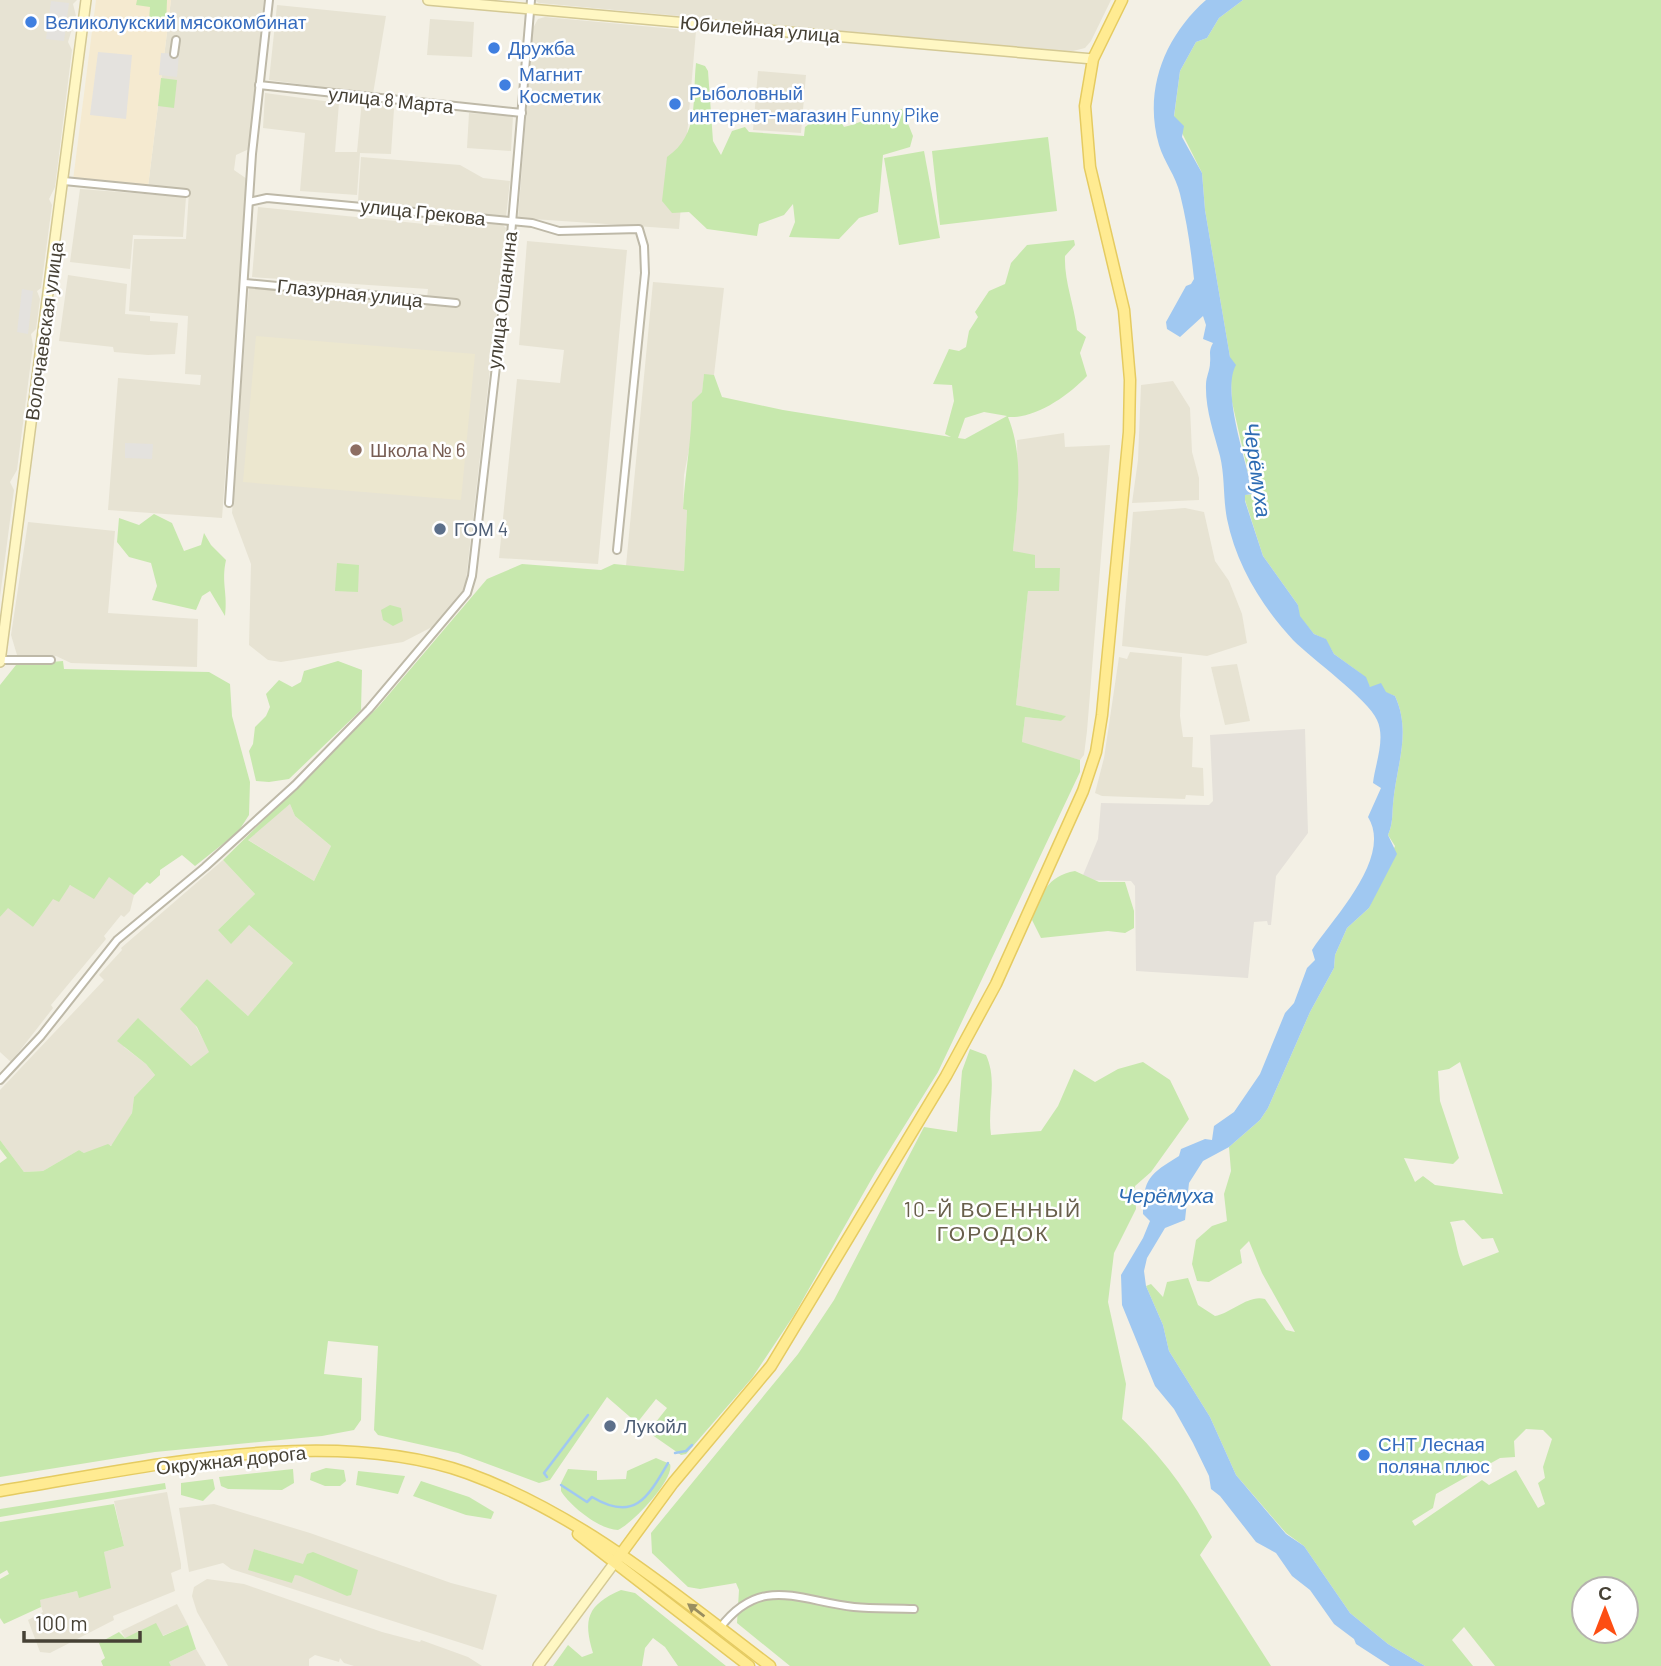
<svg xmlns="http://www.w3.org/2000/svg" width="1661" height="1666" font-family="Barlow,sans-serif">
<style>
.residential{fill:#e7e3d3;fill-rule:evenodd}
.commercial{fill:#f5ead0}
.industrial{fill:#e5e1da}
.education{fill:#ece7cf}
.green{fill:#c7e8ad;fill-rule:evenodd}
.parking{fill:#e4e2de}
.water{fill:#a0c8f1}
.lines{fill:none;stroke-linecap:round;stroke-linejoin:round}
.stream{stroke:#a0c8f1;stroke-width:2.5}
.street-casing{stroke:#beb9a8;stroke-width:10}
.secondary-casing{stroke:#d4c994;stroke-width:12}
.primary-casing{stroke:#e5cb61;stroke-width:13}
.street{stroke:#fff;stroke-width:6}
.secondary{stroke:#fff7c3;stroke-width:9}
.primary{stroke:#ffeb92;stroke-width:10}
.oneway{fill:#998e5f}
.shop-dot{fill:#3f7fe0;stroke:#fff;stroke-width:2.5}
.education-dot{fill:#8d6e63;stroke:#fff;stroke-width:2.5}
.service-dot{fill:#5c6f8a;stroke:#fff;stroke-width:2.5}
.labels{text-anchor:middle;stroke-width:5;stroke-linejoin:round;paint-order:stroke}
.shop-label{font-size:19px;fill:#366cbe;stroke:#fff;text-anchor:start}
.street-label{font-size:19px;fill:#464135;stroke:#fff}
.education-label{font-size:19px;fill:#785e54;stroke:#fff;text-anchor:start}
.service-label{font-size:19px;fill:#4e5e75;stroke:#fff;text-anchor:start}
.water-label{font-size:21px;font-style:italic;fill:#2d6cb3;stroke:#fff}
.neighbourhood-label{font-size:21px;letter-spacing:2px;fill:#69604c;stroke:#fff}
</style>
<rect width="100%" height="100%" fill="#f3f0e5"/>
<g class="residential">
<path d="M0,0H77L73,4L76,16L68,42L72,50L55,187L49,199L52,205L41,288L37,291L40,299L36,329L31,334L33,345L17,470L10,482L14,490L0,597Z"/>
<path d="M171,0H264L249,149L236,155L234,170L247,179L222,518L108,510L118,378L200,385L201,375L185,374L188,316L129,311L134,239H186L189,191L148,187Z"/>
<path d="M534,0H1111L1091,41L1085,48L1069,52L539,3Z"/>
<path d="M277,5L386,16L373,94L269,80Z"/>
<path d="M545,17L696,31L679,229L518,218L533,28L538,19Z"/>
<path d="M430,19L474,22L472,57L427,55Z"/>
<path d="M758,71L806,75L801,133L753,130Z"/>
<path d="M265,93L339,103L335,152H357L362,100L386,103L394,109L391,154L360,153L357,195L300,191L305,133L263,128Z"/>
<path d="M469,113L513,116L511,151L467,148Z"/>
<path d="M361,157L460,165L483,178L510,181L506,217L358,201Z"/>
<path d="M80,189L186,197L183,237L133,235L130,269L70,262Z"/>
<path d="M258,207L444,226L446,218L502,224L506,228L465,589L434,626L403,642L281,662L268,660L249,645L251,564L232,513L249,286L426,307L428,289L252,277Z"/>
<path d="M527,241L627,250L598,564L499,558L517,379L560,383L564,350L519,345Z"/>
<path d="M68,275L127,284L125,314L150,316V321L178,323L175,354L148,355L114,352L113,347L59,341Z"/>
<path d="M653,282L724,288L714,375H704L702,392L692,403V434L684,475L683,508L687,509L684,571L626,566Z"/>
<path d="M1173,381L1190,408L1192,452L1199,478V500L1132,503L1138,460L1141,385Z"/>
<path d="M1064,433L1065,447L1110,445L1087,731L1084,755L1080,760L1025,745L1022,742L1025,717L1061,721L1065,716L1016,705L1028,590L1060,569L1034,568L1013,551L1018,498L1017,440Z"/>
<path d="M1185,508L1204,512L1215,561L1229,581L1242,614L1247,643L1207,656L1122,646L1133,512Z"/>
<path d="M28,522L115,531L108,613L198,619L197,667L71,663L56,656L24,659L17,655L11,635Z"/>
<path d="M1130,652L1182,657L1180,716L1183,737H1193L1192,767L1203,768L1204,796L1186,795L1185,799L1102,796L1095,793L1104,758L1119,657L1127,659Z"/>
<path d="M1237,664L1250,721L1225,725L1211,667Z"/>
<path d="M290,804L295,816L331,846L314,881L247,839Z"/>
<path d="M223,860L255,894L218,930L249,925L293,963L248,1016L207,979L193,1021L210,1052L191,1066L139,1019L124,1047L146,1064L155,1075L134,1097L132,1113L114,1144L93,1152L84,1153L79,1150L43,1171L24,1172L0,1140V1090L104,980L99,975L122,950L121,948Z"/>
<path d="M109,876L134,895L130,911L124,917L121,915L104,936L106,939L51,1005L53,1008L11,1062L0,1052V917L8,907L33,927L53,898L71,885Z"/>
<path d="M167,1492L181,1564V1569L171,1573L175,1591L113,1616L114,1620L50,1653L40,1652L28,1620L43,1612L39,1600L77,1591L79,1597L107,1581L104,1552L124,1546L114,1501Z"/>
<path d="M214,1504L310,1533L451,1583L497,1595L483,1650L231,1569L223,1563L189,1572L179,1508ZM254,1549L304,1565L349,1596L301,1576L295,1575L292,1583Z"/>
<path d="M207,1579L244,1584L382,1632L420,1642L421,1640L468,1657L482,1666H354L344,1663L340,1658L339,1662L315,1655L309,1659V1666H228L197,1612L192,1596L194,1587Z"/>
<path d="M177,1604L188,1625L162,1636L125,1638L121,1631Z"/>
<path d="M196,1649L206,1666H171L169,1662Z"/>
</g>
<path class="commercial" d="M96,0H171L148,187L73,180Z"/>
<path class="industrial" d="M1305,729L1308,833L1276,876L1271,925H1268L1267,921L1254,922L1248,978L1136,971L1135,886L1131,881L1081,880L1098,839L1101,803L1209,805L1213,801L1210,735Z"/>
<path class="education" d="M256,336L475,354L461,500L243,482Z"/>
<g class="green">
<path d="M137,0H167L166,26L149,21L150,7L136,5Z"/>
<path d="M1243,0H1661V1666H1495L1464,1627L1452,1640L1473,1666H1425L1388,1644L1350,1613L1304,1546L1286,1533L1236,1475L1210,1417L1169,1351L1163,1325L1146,1286L1151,1284L1163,1297L1167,1282L1188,1278L1198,1305L1215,1316C1231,1313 1249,1294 1265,1299L1286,1330L1295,1332L1262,1273L1249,1241L1240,1250L1242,1263L1209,1282L1197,1281L1192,1264L1196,1240L1212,1226L1227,1221L1224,1194L1231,1171L1229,1147L1260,1120L1268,1108L1310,1012L1334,968L1335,955L1347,928L1369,908L1395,846L1388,835C1393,823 1392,816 1393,804C1396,766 1412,733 1395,696L1370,687L1360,673L1334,654L1325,639L1314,634L1299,616L1298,605L1263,556L1245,500V495L1253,494L1232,402L1230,357L1205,210L1202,173L1174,117L1180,71L1196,42L1207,38L1219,18ZM1460,1062L1503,1194H1502L1435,1185L1423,1176L1415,1182L1404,1158L1453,1164L1459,1158L1440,1101L1438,1071L1449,1069ZM1464,1220L1482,1239L1493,1238L1499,1252L1463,1266C1456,1251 1456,1237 1450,1222ZM1526,1429L1543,1430L1552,1439L1543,1467L1545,1478L1538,1483L1545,1504L1538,1508L1516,1470L1489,1485L1482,1480L1415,1526L1412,1521L1433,1508L1436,1494L1500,1458L1515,1457L1514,1441ZM1584,1589H1626V1631H1584Z"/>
<path d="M696,63L705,66L708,71L713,141L721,155L732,131L745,127L749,132L804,136L805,127L813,121L837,114L844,127C864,122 881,112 902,109L913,136L910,147L883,155L878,212L859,218L839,239L789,237L795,222L793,204L784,215L759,224L757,236L707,229L689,212L672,213L662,201L667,157C700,134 692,100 696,63Z"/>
<path d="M161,78L177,80L174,108L158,106Z"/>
<path d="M1048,137L1057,211L940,225L932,151Z"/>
<path d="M924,151L940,238L899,245L884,158Z"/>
<path d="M1074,240L1075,245L1065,256C1064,281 1074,304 1077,330L1086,337L1080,353L1087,376C1068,396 1035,419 1008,417C1025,459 1017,507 1013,551L1035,555V568H1060L1059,591H1028L1016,705L1066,716L1061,721L1025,717L1022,742L1080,760V772L938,1072L875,1173L794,1315L752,1378L686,1454L681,1455L648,1432L667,1408L656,1399L637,1423L607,1397L550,1480L539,1483L458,1453L378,1435L374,1430L378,1346L328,1341L324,1374L362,1378L361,1420L354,1430L322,1436L155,1452L0,1477V1163L7,1158L0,1149V1140L24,1172L43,1171L79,1150L84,1153L108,1144L111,1146L132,1113L134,1097L155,1075L146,1064L117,1041L138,1018L191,1066L209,1052L197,1027L180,1009L207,979L248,1016L293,963L249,925L231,944L218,930L255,894L223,860L379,706L487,579L522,564L601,570L614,564L684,571L687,510L683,509C685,473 692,438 692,402L702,392L704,374L714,375L722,397L783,410L951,437L945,434L954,401L952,385L933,384L949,349L959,351L966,347L969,331L978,317L975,312L989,291L1005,284L1011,263L1027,245ZM984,412L1007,416L965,439L958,438L965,418ZM290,804L295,816L331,846L314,881L248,840Z"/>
<path d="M154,514L172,523L184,551L201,545L204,533L211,545L226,560C221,583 228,593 225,616L210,591L202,596L196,610L152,600L157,586L151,563L129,557L117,542L119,518L139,525Z"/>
<path d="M337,563L359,565L358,592L335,591Z"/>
<path d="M390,605L401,608L403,621L393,626L383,620L381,610Z"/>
<path d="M63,661L64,669L209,672L230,684L232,716L250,782L249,815L238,832L195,866L182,855L160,870V875L150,884L147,882L134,895L109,877L94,899L70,885L59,902L53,899L33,927L8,908L0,917V685L16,665Z"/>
<path d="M338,661L362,670L361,710L289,779L269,782L256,781L249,751L253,744L255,727L266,716L270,707L266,694L279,680L292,687L301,682L304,671Z"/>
<path d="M1075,871L1099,882H1125L1134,911V928L1125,933L1108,931L1041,938L1032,920C1040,895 1047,876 1075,871Z"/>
<path d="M970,1049L986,1055C998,1081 987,1107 991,1135L1041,1131L1058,1106L1074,1069L1095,1082L1118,1069L1143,1062L1170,1080L1189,1119L1151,1172L1135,1186L1136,1209L1114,1253L1108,1302L1126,1384L1122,1419C1160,1453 1188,1492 1212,1537L1200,1555L1271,1666H790L737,1623L739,1590L736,1583L700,1589L688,1587L652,1553L651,1533L798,1354L834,1300L924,1127L957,1132L962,1071Z"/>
<path d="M656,1458L670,1464C675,1479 633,1523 618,1530C600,1530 570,1506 561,1491V1483L568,1469L597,1471V1480L626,1479L627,1471Z"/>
<path d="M326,1468L344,1470L346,1481L340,1486H325L310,1480L311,1473Z"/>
<path d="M293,1469L294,1483L282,1490L228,1489L221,1486L219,1477Z"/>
<path d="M358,1471L405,1476L398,1494L356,1485Z"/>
<path d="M213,1479L215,1489L203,1501L181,1495V1483Z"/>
<path d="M421,1481L469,1497L494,1512L491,1519L466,1515L413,1496Z"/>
<path d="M165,1483L166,1489L0,1517V1509Z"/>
<path d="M114,1504L124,1546L104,1552L111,1588L79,1598L77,1591L40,1600L41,1607L4,1624L0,1618V1579L9,1574L7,1570L0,1574V1522Z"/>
<path d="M254,1549L303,1564L307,1554L313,1552L358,1570L351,1595L347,1596L300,1576L295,1575L292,1583L248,1570Z"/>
<path d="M621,1590L635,1593L726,1666H678L665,1647L653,1638L645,1648L642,1666H553L568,1645L582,1657L593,1653C583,1619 587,1605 621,1590Z"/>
<path d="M156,1623L163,1636L188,1625L196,1649L169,1662L171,1666H103L101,1661L105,1658L99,1643L119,1632L125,1638Z"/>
</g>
<g class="parking">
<path d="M51,1L69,3L64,41L46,39Z"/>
<path d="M98,52L132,55L126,119L90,115Z"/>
<path d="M161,53L179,54L177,77L159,75Z"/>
<path d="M22,289L33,291L28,334L17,332Z"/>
<path d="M125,443L153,444L152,459L125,458Z"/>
</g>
<path class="water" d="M1206,0H1243L1219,18L1207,38L1196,42L1180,71L1174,116L1184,126L1182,137L1202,173L1205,210L1230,357L1236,365C1221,391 1247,463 1253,494L1245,495V501L1263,556L1298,605L1300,616L1314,634L1326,639L1334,654L1366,677L1370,687L1381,683L1386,692L1395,696C1412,733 1396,766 1393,804C1392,816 1393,823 1388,835L1397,854L1369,908L1347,928L1335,955L1334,968L1310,1012L1268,1108L1260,1120L1229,1147L1203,1161L1189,1183L1185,1220L1165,1228L1147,1258L1144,1271L1146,1286L1163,1325L1169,1351L1210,1417L1236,1475L1286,1534L1304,1546L1350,1613L1388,1644L1425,1666H1390L1356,1644L1354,1639L1334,1624L1310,1590L1292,1576L1276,1553L1256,1542L1220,1496L1211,1489L1209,1476L1193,1443L1174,1409L1155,1386L1122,1305L1121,1275L1143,1238L1150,1221L1143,1214C1143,1178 1150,1174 1179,1156L1181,1149L1205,1139L1212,1140L1214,1126L1234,1112L1260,1074L1285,1013L1294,1003L1307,968L1315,960L1312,950C1334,917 1393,857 1368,817L1381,788L1373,783C1375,764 1386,739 1377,720C1368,699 1313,660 1293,640C1262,607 1236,564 1227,519C1223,498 1225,477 1220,456C1214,433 1205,409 1206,384C1206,377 1210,370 1210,363C1211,354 1208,352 1213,343L1203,339L1206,325L1203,316L1180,337L1167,329L1166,322L1186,286L1191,284L1194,279C1191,250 1187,222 1180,194C1176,176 1164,162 1159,145C1143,90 1165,36 1206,0Z"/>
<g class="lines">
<g class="stream">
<path d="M675,1453L686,1451L692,1445"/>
<path d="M547,1477L544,1473L588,1415"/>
<path d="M561,1485L587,1502L592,1497C634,1522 647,1499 668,1463"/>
</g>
<defs>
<g id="street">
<path d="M174,54L176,40"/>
<path d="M259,85L522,113"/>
<path d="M64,181L186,193"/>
<path d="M249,202L267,198L532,223L559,231L639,229L644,246L645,273L617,550"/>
<path d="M245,283L456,303"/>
<path d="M229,503L252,154L269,0"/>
<path d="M0,660H51"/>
<path d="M0,1080L41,1036L117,940L205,867L295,785L369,709L467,593L472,576L511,235L531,0"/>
<path d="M720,1628C761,1574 799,1601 854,1607C874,1609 894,1608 914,1609"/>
</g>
<g id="secondary">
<path d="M428,0L1093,59"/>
<path d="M0,662L86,0"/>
<path d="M538,1666L615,1562"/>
</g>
<g id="primary">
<path d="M0,1491C143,1468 327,1424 467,1473C581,1514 675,1594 770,1666"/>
<path d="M578,1534L749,1666"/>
<path d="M615,1562L673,1483L771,1366L946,1076L996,984L1083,791L1096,752L1102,715L1129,432L1130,380L1124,310L1090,167L1085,106L1093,59L1122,0"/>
</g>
</defs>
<use href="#street" class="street-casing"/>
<use href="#secondary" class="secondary-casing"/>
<use href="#primary" class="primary-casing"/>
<use href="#street" class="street"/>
<use href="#secondary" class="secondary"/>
<use href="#primary" class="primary"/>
</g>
<defs><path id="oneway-solid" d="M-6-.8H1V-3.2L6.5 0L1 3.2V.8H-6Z" transform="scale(1.75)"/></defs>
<use class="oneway" href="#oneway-solid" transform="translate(696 1610) rotate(-143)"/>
<g class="shop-dot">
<circle cx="31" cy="22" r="7"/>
<circle cx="494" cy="48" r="7"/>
<circle cx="505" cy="85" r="7"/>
<circle cx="675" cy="104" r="7"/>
<circle cx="1364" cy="1455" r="7"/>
</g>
<circle class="education-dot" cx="356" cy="450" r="7"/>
<g class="service-dot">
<circle cx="440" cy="529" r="7"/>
<circle cx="610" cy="1426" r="7"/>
</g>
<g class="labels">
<g class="shop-label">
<text x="45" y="29">Великолукский мясокомбинат</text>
<text x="508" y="55">Дружба</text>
<text x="519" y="81">Магнит<tspan x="519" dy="22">Косметик</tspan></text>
<text x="689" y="100">Рыболовный<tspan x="689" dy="22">интернет-магазин Funny Pike</tspan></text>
<text x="1378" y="1451">СНТ Лесная<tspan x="1378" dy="22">поляна плюс</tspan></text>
</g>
<g class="street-label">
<text transform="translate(760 29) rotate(5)" y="7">Юбилейная улица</text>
<text transform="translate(391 100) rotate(6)" y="7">улица 8 Марта</text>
<text transform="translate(423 212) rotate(6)" y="7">улица Грекова</text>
<text transform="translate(350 293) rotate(6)" y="7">Глазурная улица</text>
<text transform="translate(502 300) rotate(-83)" y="7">улица Ошанина</text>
<text transform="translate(44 331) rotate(-82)" y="7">Волочаевская улица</text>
<text transform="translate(231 1460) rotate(-6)" y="7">Окружная дорога</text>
</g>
<g class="education-label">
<text x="370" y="457">Школа № 6</text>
</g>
<g class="service-label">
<text x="454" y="536">ГОМ 4</text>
<text x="624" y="1433">Лукойл</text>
</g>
<g class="water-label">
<text transform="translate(1257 470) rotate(82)" y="7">Черёмуха</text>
<text x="1166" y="1203">Черёмуха</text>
</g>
<g class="neighbourhood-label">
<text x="993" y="1217">10-Й ВОЕННЫЙ<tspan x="993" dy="24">ГОРОДОК</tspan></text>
</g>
</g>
<g transform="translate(1605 1610)"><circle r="33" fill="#ffffff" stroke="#b5b3ae" stroke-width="2"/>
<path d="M0-5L12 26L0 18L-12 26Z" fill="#fd4e13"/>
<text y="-10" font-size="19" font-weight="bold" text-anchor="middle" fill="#464135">С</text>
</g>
<path d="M24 1631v10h116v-10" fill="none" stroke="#464135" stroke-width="3.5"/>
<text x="35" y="1631" font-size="21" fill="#464135" stroke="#ffffff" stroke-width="5" paint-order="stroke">100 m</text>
</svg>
